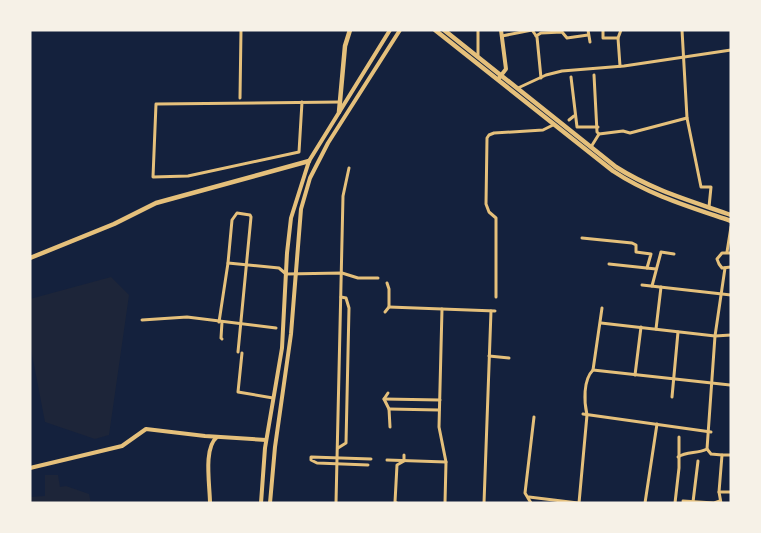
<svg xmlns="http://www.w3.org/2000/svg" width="761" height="533" font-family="'PT Sans Narrow',sans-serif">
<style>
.green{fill:#1d2539}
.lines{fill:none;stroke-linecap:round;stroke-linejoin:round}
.minor{stroke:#e5c07b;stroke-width:3}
.tertiary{stroke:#e5c07b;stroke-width:4}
.secondary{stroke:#e5c07b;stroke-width:4.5}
.primary{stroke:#e5c07b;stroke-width:4.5}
</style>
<rect width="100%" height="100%" fill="#14213d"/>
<g class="green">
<path d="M111,277L129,295L109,435L95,439L45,422L30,344V299Z"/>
<path d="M45,475H58L60,487L66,486L89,494L91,503H30V497L45,496Z"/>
</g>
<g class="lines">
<g class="minor">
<path d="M478,30V55"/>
<path d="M588,30L590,42"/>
<path d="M603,30V38H618"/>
<path d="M682,30L687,118L701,187H711L709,207"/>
<path d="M502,36L532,30L537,37L541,78"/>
<path d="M536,36L541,33L562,32L567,38L588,35"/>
<path d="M620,66L618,38L621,30"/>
<path d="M594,75L597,132L599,134"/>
<path d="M571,77L577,127H598"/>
<path d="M518,88L546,75L562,71L624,66L731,50"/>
<path d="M240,98L241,30"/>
<path d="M302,102L299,152L188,176L153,177L156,104L340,102"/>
<path d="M569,120L574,116"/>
<path d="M591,147L599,134L623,131L630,133L687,118"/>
<path d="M582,238L632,243L636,245V252L651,254L647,268"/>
<path d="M727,252L731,227"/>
<path d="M731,253H722L717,259L719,264L722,268L731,267"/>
<path d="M228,263L279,268L286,274L342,273L358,278H378"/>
<path d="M609,264L656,269"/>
<path d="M642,285L731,295"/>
<path d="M652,286L661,252L674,254"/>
<path d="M496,297V218L489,212L486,204L487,138L489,135L494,133L543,130L553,125"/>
<path d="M389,307L495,311"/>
<path d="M442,309L439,427L446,462L445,503"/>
<path d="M385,312L389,307V289L387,283"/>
<path d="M142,320L187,317L276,328"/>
<path d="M219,322L228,263L232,220L237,213L250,215L251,217L238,352"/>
<path d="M222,322L221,338L222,339"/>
<path d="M601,323L715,336L731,335"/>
<path d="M656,329L661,287"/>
<path d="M242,353L238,392L273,398"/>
<path d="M489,356L509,358"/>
<path d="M593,370L730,385"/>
<path d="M635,375L641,327"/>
<path d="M388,393L384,399L389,409L390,427"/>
<path d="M672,397L678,332"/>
<path d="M384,399L440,400"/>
<path d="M389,409L439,410"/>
<path d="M583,414L711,432"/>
<path d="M338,448L346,443L349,308L346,298L341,297"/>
<path d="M707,449L711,454L722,455L719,492L721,503"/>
<path d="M722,455H731"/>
<path d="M678,457C687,451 697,454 707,449L715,336L725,268"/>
<path d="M387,460L446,462"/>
<path d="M368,465L317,463L311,460V457L371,459"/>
<path d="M719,492H731"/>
<path d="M529,497L578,503"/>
<path d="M683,501L714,503L720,501"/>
<path d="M693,502L698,461"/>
<path d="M336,503L343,196L349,168"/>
<path d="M397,503L395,502L397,465L404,461V455"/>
<path d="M484,503L491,311"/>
<path d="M531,503L525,493L534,417"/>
<path d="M579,503L587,415C584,402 583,380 593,370L602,308"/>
<path d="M645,503L657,424"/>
<path d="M675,503L679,468V437"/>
</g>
<g class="tertiary">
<path d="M499,78L506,69L501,30"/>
<path d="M30,468L122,446L146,429L205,436L266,440"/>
<path d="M210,503C210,486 203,448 217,437"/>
<path d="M261,503L265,448L282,348L287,253L291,218L309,161L390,30"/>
<path d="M270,503L275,447L291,334L301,209L310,178L328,143L400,30"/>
</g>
<g class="secondary">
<path d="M339,112L345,46L350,30"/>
<path d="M30,258L114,224L156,203L309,161"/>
</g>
<g class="primary">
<path d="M435,30L613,171C649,195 690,207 731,221"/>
<path d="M444,30L616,167C652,190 691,201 731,215"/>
</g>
</g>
<rect width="761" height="533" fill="none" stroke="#f6f1e7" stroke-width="63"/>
</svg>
